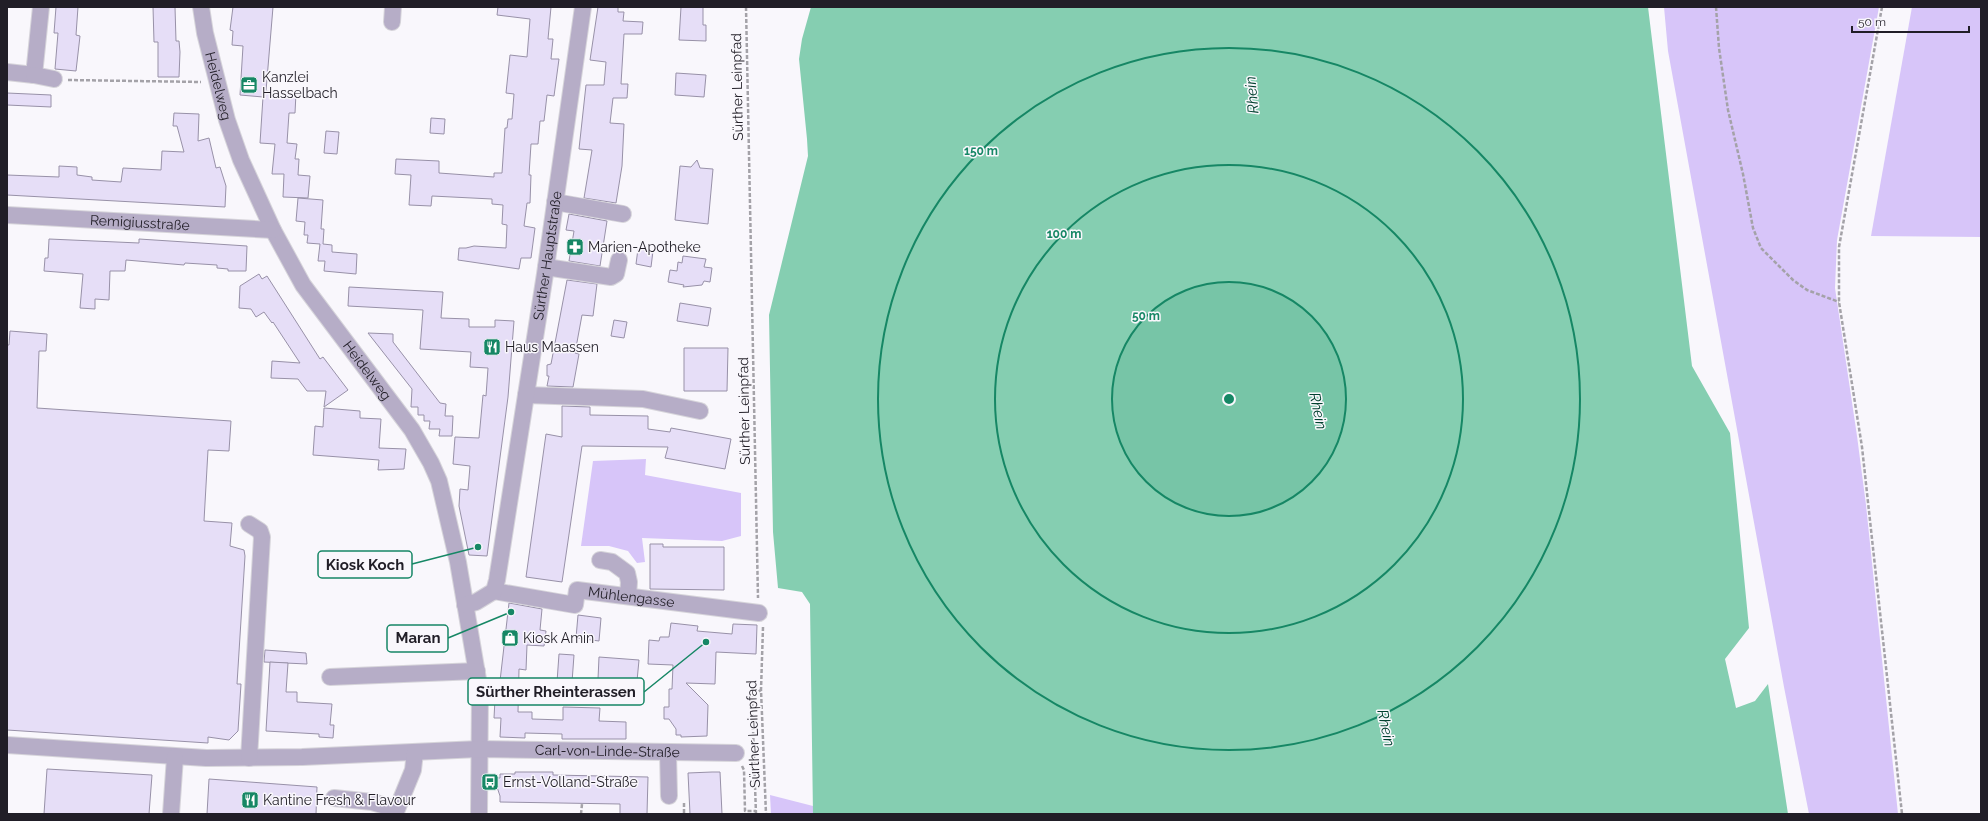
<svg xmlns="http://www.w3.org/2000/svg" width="1988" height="821" font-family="Raleway,sans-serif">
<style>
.green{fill:#d7c5f9}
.water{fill:#85ceb1}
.building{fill:#e6def7;stroke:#9891a8}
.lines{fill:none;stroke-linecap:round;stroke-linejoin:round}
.minor-casing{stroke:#d6d4da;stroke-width:18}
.path{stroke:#a4a2a8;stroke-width:2.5;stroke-dasharray:4 2;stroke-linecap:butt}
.minor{stroke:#b6adc7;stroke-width:16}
.ring{fill:none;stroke:#168765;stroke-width:2}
.labels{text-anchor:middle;stroke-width:3;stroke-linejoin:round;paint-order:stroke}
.poi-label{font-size:14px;fill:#211e27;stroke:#f9f7fc;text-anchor:start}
.street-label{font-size:14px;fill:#211e27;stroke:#f9f7fc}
.water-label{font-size:15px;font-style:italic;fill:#00412f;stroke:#f9f7fc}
.centre{fill:#168765;stroke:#f9f7fc;stroke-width:2}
.ring-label{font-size:12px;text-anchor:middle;font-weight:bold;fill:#168765;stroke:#f9f7fc;stroke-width:3;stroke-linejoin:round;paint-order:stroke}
.leader{fill:none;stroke:#168765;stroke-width:1.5}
.callout-dot{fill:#168765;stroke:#f9f7fc;stroke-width:1.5}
.callout{fill:#f9f7fc;stroke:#168765;stroke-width:1.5}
.callout-label{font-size:15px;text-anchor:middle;font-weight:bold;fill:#211e27}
</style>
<rect width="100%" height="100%" fill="#f9f7fc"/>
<g class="green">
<path d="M1664,7H1879L1837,240L1835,288L1857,436L1866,505L1898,814H1809L1784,687L1668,51Z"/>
<path d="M1912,7H1981V237L1871,236Z"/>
<path d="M646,459L645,475L741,493V536L722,541L642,538L645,562L637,563L628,551L609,546H581L593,461Z"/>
<path d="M770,795L813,806V814H771Z"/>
</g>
<path class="water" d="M811,7H1648L1692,366L1730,433L1749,628L1725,659L1736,708L1755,701L1768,684L1788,814H813L810,604L802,592L778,588L773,532L769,315L808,156L807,139L799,59L802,39Z"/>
<g class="building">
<path d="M56,7H78L76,35L80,36L76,71L55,69L58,33H54Z"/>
<path d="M153,7H175L176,41H179L180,52L179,77H158V42H154Z"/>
<path d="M233,7H273L266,91L296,93L295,113H289L287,143L297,144L295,159H299L298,175L310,176L308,198L283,197L284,174H272L275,144L260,143L263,97L240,95L243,46L232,45L233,31L230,30Z"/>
<path d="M498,7H551L548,39H553L551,59H559L554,96L547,95L544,121H540L538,144H531L529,175H531L530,203H527L524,226L535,228L531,258H521L519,269L458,260L459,248H466L474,246L506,248L507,225L502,224L503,205L492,204V199L432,196L431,206L409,205L411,175L395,174L396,159L439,161V173L494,177V173H502L505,128H507L508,119H512L514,94L506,93L510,55L527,57L530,19L497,15Z"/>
<path d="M598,7H618V12H624L623,21L643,22L642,34H624L621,84H628L627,98H613L610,123L624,124L622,166L616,203L584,198L592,150L579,149L586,85H604L606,62L590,60Z"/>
<path d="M681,7H703V25H706V41L679,40Z"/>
<path d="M676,73L706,75L704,97L675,95Z"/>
<path d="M7,93L51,95V107L7,105Z"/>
<path d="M174,113L199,114L198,141L209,138L216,168L220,167L226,186L225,207L7,195V175L59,177V166L77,167V175L92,177V180L121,182L123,168L161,170L162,151L184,152L177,126H173Z"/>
<path d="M431,118L445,119L444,134L430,133Z"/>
<path d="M326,131L339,132L337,154L324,153Z"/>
<path d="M697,160L700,168L713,169L708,224L675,220L680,166L691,167Z"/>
<path d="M298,198L323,200L321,229H324L323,244L332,245V252L357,254L356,274L324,271L325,261H318L320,244L307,243L308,235H304L305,222L296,221Z"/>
<path d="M569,214L607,221L600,266L569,261L574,231L566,230Z"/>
<path d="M49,239L139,243V239L247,246L246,271H228V269L217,268V265L185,263L184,265L126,260L125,271H110L109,300L95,299V309L80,308L83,274L44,271L45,258H48Z"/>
<path d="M638,249L653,251L651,267L636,264Z"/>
<path d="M683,256L706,259L704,267L712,268L710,282L704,281L702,285L683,287L684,285L668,282L670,270L677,271L678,262L682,263Z"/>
<path d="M259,274L262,279L267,276L320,359L323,357L348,390L324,407L326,391H307L298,379L271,378L272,361L300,363L273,322L272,323L264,312L256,317L251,309L239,308L240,286Z"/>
<path d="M567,280L597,284L593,316L582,315L575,353L579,354L573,387L547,386L549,376H547V365L551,364Z"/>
<path d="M349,287L443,292L441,318L469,319V327H495V320L514,321L508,397L487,556L469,555L459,506L460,489L468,490L470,466L453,464L455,437L479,438L483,395L486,396L488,368L470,367L471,352L420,349L423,310L348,306Z"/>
<path d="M680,303L711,308L708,326L677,321Z"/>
<path d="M614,320L627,322L624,338L611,336Z"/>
<path d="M10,331L47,334L46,351H39L37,408L231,421L229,451L208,450L204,521L232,523L230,546L244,550L245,556L237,684H241L238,731L229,740L208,737V743L7,730V345H9Z"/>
<path d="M368,333L393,334V342L440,403L446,404L445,416H453L452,436H439L440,429H429L430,421H424V415H418V407H411L412,389Z"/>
<path d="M684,348H728L727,391H684Z"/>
<path d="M562,406L590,407V415L648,416V429L670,432L671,428L731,439L725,469L665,458L668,447L582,446L562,582L526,577L546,434L562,437Z"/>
<path d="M324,408L360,411V418L381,419L379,448L406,449L404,469L378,470L379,460L313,455L315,426L323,427Z"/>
<path d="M650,544H663V547H724V590L650,589Z"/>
<path d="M509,603L542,609L540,630L546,631L544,646L527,645L526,670L519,669L518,712H532V719L563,720V707L600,708L599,721L626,722V739H562V734L525,733V738L500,737L501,718H494L496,681H500Z"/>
<path d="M578,615L601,618L599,641L576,638Z"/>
<path d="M671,623L698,626L697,631L732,634L733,624L757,625L756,654L716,652L715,684L686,683L708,705L707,736L681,737V735H676V729L669,719H664V707H669V689H672L673,665L648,664L649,640L659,641L660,637H669Z"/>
<path d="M265,650L306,653L307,664L264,662Z"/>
<path d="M559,654L574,655L571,696H556Z"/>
<path d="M599,657L639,660L637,681L598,679Z"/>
<path d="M270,662L288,663L286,692H297V702L332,704L330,725H334L333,738L319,737V734L266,731Z"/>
<path d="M47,769L152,775L149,814H44Z"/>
<path d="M515,772H553V775L648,777L647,814H620V804L500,802V796L494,778H500V774H515Z"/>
<path d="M712,772H720L722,814H690L688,773Z"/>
<path d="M209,779L317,787L316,814H207Z"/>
</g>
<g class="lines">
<defs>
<g id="minor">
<path id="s1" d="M201,7L205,33L227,120L241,160L273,230L303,285L412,430L431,463L439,481L458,562L480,691L479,814"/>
<path d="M392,22L393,7"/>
<path d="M7,72L34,75L41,7"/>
<path d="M34,75L54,79"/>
<path d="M555,202L623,214"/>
<path id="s2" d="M7,215L273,230"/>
<path d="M546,267L611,277L616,274L619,260"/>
<path d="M526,395L643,399L700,411"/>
<path d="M600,560L612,562L627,573L629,582L628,596"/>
<path id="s3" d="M494,591L575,605L577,590L759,613"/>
<path id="s4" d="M465,605L476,602L494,591L497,580L545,274L583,7"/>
<path d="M330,677L477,671"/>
<path id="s5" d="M7,745L206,758L302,757L479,749L736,753"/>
<path d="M668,752L669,796"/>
<path d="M249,758L262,537L260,531L249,524"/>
<path d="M334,798L372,802L396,809"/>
<path d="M171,814L175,757"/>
<path d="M395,814L413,770L415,752"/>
</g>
</defs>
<use href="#minor" class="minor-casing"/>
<g class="path">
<path d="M746,7L758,598"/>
<path d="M1716,7L1719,48L1728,110L1743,174L1753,228L1761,248L1793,280L1807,290L1839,302"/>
<path d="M1882,7L1839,247V302L1862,447L1902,814"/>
<path d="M68,80L201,82"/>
<path d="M763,627L761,690L766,814"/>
<path d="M742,766L744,770L745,811H756"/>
<path d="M684,803V814"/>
<path d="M581,814L582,804"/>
<path d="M756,814L752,700L753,695L761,690"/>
</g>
<use href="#minor" class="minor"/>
</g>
<circle cx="1229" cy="399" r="117" fill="#168765" fill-opacity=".12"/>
<g class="ring">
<circle cx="1229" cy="399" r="117"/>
<circle cx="1229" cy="399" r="234"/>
<circle cx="1229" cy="399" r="351"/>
</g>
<defs>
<symbol id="office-square" viewBox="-11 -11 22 22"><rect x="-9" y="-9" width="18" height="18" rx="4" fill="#168765" stroke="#f9f7fc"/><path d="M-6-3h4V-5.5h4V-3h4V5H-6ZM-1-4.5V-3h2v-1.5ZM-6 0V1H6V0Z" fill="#fff"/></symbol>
<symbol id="pharmacy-square" viewBox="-11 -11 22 22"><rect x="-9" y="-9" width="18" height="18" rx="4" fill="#168765" stroke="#f9f7fc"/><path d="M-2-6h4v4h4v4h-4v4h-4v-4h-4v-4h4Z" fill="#fff"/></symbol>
<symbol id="restaurant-square" viewBox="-11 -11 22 22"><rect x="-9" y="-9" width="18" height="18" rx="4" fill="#168765" stroke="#f9f7fc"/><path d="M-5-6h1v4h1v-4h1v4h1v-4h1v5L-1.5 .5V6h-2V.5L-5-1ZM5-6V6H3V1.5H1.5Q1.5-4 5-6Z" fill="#fff"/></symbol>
<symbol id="shop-square" viewBox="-11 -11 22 22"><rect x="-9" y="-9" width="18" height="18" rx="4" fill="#168765" stroke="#f9f7fc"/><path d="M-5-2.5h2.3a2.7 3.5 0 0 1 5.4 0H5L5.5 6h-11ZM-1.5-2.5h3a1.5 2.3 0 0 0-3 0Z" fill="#fff"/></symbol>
<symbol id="bus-square" viewBox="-11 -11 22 22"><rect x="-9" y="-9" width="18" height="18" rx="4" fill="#168765" stroke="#f9f7fc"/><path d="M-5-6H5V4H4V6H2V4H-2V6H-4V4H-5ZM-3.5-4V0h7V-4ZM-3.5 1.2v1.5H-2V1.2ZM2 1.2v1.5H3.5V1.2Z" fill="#fff"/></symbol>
</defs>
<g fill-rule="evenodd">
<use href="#office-square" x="239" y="75" width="20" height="20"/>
<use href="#pharmacy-square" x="565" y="237" width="20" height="20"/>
<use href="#restaurant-square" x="482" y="337" width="20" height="20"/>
<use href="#shop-square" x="500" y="628" width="20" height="20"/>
<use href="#bus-square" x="480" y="772" width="20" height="20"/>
<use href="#restaurant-square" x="240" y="790" width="20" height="20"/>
</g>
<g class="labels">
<g class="poi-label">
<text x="262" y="82">Kanzlei<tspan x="262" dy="16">Hasselbach</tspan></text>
<text x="588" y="252">Marien-Apotheke</text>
<text x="505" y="352">Haus Maassen</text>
<text x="523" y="643">Kiosk Amin</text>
<text x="503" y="787">Ernst-Volland-Straße</text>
<text x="263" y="805">Kantine Fresh &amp; Flavour</text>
</g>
<g class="street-label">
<text dy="5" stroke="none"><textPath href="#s1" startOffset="81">Heidelweg</textPath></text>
<text transform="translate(737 87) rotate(-91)" y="5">Sürther Leinpfad</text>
<text dy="5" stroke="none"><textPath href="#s2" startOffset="133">Remigiusstraße</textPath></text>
<text dy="5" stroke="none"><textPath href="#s4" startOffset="372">Sürther Hauptstraße</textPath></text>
<text dy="5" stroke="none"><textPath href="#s1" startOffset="405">Heidelweg</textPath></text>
<text transform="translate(744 411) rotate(-91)" y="5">Sürther Leinpfad</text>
<text dy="5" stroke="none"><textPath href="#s3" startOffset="152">Mühlengasse</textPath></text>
<text transform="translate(753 734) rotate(-92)" y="5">Sürther Leinpfad</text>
<text dy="5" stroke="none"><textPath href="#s5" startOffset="601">Carl-von-Linde-Straße</textPath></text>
</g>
<g class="water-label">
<text transform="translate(1252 95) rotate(-95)" y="5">Rhein</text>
<text transform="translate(1318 411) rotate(78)" y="5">Rhein</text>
<text transform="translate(1386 728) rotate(78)" y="5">Rhein</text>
</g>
</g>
<circle cx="1229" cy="399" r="6" class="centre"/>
<g class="ring-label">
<text x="981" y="155">150 m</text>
<text x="1064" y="238">100 m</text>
<text x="1146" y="320">50 m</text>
</g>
<path class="leader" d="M478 547L412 564M511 612L448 638M706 642L644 692"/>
<g class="callout-dot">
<circle cx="478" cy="547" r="4"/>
<circle cx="511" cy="612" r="4"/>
<circle cx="706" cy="642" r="4"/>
</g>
<g class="callout">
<rect x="318" y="551" width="94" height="27" rx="4"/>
<rect x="387" y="625" width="61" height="27" rx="4"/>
<rect x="468" y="678" width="176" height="27" rx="4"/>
</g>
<g class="callout-label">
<text x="365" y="570">Kiosk Koch</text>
<text x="418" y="643">Maran</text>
<text x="556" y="697">Sürther Rheinterassen</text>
</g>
<rect width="1988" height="821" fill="none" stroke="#211e27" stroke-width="16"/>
<path d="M1852 26v6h117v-6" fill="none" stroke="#211e27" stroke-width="2"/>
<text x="1858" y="26" font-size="12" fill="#211e27" stroke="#f9f7fc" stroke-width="3" paint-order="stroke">50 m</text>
</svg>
